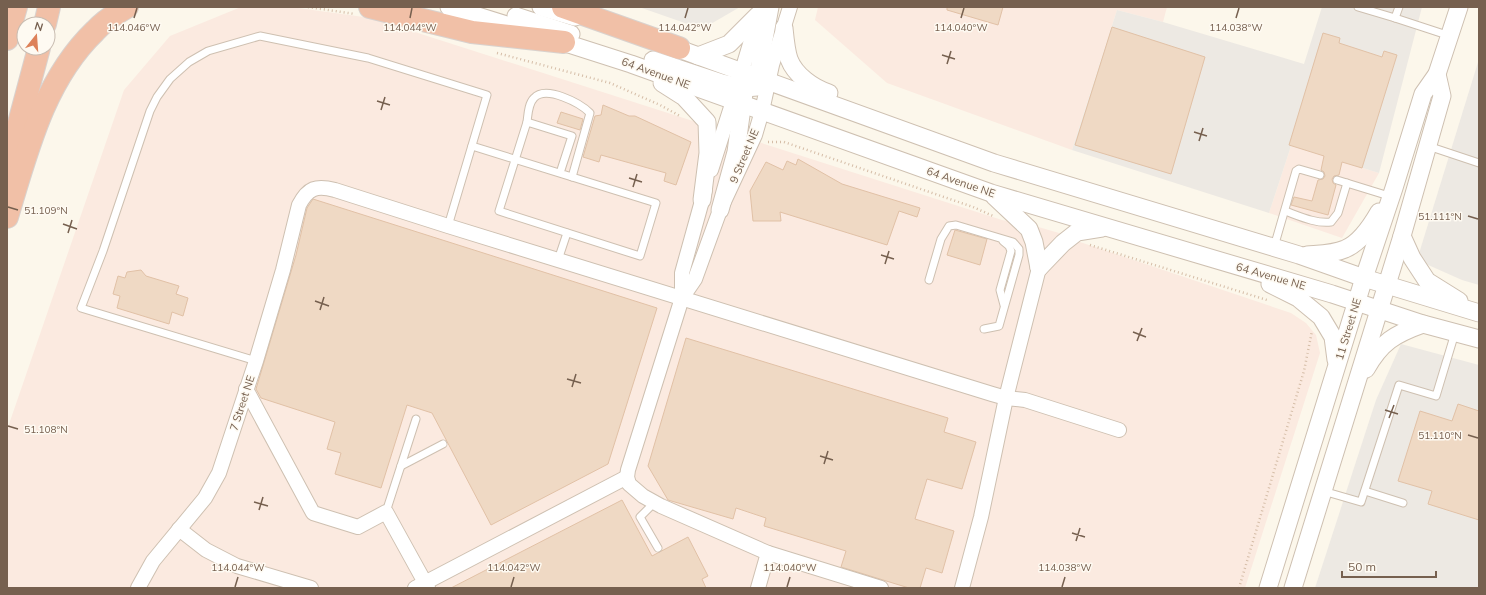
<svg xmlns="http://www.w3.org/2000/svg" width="1486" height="595" font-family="Mulish,sans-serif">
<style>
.commercial{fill:#fbeae0}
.industrial{fill:#ede9e3}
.building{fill:#efd9c4;stroke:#e1c1a6}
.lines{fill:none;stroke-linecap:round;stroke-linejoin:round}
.service-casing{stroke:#cec0b1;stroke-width:9}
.minor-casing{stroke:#cec0b1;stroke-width:16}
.tertiary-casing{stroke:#cec0b1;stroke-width:19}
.motorway-casing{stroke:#d9d2ce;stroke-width:24}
.path{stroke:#d5bda7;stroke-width:2.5;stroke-dasharray:1 3;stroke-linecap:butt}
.service{stroke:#fff;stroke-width:7}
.minor{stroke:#fff;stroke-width:14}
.tertiary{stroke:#fff;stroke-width:17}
.motorway{stroke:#f1c0a7;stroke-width:22}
.ticks{fill:none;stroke:#76604f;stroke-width:1.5}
.labels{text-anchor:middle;stroke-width:3;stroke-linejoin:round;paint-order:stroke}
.street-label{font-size:11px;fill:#76604f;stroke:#fefaf2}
.ticks-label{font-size:10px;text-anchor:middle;fill:#76604f;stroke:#fefaf2;stroke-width:3;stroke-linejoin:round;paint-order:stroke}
</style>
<rect width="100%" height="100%" fill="#fcf7eb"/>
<g class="commercial">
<path d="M241,7H291L371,18L1002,220L1035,226L1059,233L1080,242L1291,313L1306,323L1316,335L1320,353L1245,588H7V430L124,90L170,36Z"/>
<path d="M818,7H1167L1163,22L1117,10L1072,150L887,83L815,20Z"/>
<path d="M1291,146L1379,173L1342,238L1269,213Z"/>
</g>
<g class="industrial">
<path d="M639,7H740L702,29Z"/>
<path d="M1322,7H1422L1379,173L1291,146L1269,213L1072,150L1117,10L1163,22L1304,64Z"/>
<path d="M1479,59V285L1462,280L1417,260Z"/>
<path d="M1401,344L1479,365V588H1315L1376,400Z"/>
</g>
<g class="building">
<path d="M947,7H1003L998,25L947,10Z"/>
<path d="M1112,27L1205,57L1171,174L1075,145Z"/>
<path d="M1323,33L1340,38L1339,43L1382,57L1384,51L1397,55L1362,168L1342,162L1339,175L1334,176L1332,179L1333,183L1336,185L1328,215L1291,205L1294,197L1312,201L1318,180L1323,179L1325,176L1324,172L1321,170L1324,156L1289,145Z"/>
<path d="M603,105L629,116H635L691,142L676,185L664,181L666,173L601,155L599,162L583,157L595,116L601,115Z"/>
<path d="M561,112L583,119L580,130L557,123Z"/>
<path d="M798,159L842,184L920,208L917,217L899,211L887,245L780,212L781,221H753L750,191L766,162L783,170L787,161L796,165Z"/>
<path d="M313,199L657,308L608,464L491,525L432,413L407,405L381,488L335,474L341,453L327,449L335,422L261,398L256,389L296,255L307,208Z"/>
<path d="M955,230L987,239L980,265L947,255Z"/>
<path d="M141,270L146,276L179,286L176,294L188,298L183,316L172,312L169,324L117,308L120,296L113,294L118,276L125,278L127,272Z"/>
<path d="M686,338L948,418L944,432L976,442L962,489L927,479L915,519L954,531L942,573L926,568L920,588H909L841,567L846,551L764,526L766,518L736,508L733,519L668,500L648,466Z"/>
<path d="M1458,404L1479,411V520L1428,504L1432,491L1398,481L1420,411L1452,421Z"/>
<path d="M622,500L652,556L688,537L708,576L702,579L706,588H451Z"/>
</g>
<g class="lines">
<defs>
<g id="service">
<path d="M1358,7L1395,18L1399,7"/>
<path d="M1395,18L1450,36"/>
<path d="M527,122C528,115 528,104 534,98C546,85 580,103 590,113L572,177"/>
<path d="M472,146C533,165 595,184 656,203L640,256L499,211L527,122L572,136L560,173"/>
<path d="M1428,146L1479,163"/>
<path d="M1337,180L1389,196"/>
<path d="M1285,211C1299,216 1316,224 1331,222L1338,213L1347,183"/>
<path d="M1003,241L1009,246L1011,251L1000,290L1004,305"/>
<path d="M1274,247L1296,171L1299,169L1320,175"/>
<path d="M558,260L567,233"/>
<path d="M929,280L941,239L949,226L956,225L1013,242L1019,249V255L999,326L984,329"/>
<path d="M256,361L81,308L103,251L150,111L157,97L170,79L189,62L208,51L260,36L368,58L487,95L448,226"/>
<path d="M401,466L443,444"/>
<path d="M1323,491L1361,502L1399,385L1436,396L1455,333"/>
<path d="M1365,491L1403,503"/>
<path d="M654,503L640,517L658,548"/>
<path d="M386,512L416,419"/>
</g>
<g id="minor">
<path d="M790,7L772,65L762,111L755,135L720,210L695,279L682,298L628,470L627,477L629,484L643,496L661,506L768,553L881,588"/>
<path d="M711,170L733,101L761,7"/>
<path d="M682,298V273L705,190"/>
<path d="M246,389L313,513L358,527L386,512L428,588"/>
<path d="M179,529L206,550L237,566L311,588"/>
<path d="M138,588L153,561L205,498L219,473L256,361L283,270L299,205C308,188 316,185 335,190L448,226L992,394L1006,398L1025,400L1119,430"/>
<path d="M415,588L627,477"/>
<path d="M758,588L768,553"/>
<path d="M962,588L981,517L1006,398L1039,268"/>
</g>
<g id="tertiary">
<path d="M449,7L529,32"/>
<path d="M541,7L575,17"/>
<path d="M516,16L571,34"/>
<path d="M784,28C785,38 786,50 789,59C795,75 813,88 829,93"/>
<path d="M553,39L631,64L991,193L1332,294L1423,324L1479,339"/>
<path d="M668,45L994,163L1299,255L1364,278L1479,313"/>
<path d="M698,56L729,44L758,15"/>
<path d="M653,60L722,83L745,88L757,87L769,80"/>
<path d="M662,83L684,97L707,122L708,153L702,200"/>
<path d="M758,86L760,61L770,7"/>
<path d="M994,196L1029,229L1034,242L1039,268"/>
<path d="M720,210L736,152L744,93"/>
<path d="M1402,236L1412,258L1427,281L1459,301"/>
<path d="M1307,255C1319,254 1334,254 1345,249C1360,243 1371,226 1379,212"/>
<path d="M1039,268L1063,243L1077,232L1102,228"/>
<path d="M1270,284L1298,298L1321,317L1333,337L1336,360"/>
<path d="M1366,369C1381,342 1395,334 1423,324"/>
<path d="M1268,588L1364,278L1394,188L1423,94L1437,74L1459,7"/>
<path d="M1293,588L1402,236L1442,96L1437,74"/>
</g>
<g id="motorway">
<path d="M370,7L472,32L564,42"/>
<path d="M563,7L679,48"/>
<path d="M45,24L49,7"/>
<path d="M7,39L16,7"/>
<path d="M7,168L39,48"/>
<path d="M7,217C27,151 44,80 95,31C104,21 115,14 127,7"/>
</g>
</defs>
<use href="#service" class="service-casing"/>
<use href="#minor" class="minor-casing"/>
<use href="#tertiary" class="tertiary-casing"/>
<use href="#motorway" class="motorway-casing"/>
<g class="path">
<path d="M308,7L355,14"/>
<path d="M497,53L610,83L660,105L680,116"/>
<path d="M768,142H784L973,207L993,216"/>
<path d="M1090,245L1267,300"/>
<path d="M1239,588L1304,371L1312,331"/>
</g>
<use href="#service" class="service"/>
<use href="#minor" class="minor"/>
<use href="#tertiary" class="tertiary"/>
<use href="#motorway" class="motorway"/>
</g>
<path class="ticks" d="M134,18L137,8M410,18L412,8M685,18L688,8M961,18L964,8M1236,18L1239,8M942,55L955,59M947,64L951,51M377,101L390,105M381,110L385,97M1194,132L1207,136M1199,141L1203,128M629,178L642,182M633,187L637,174M8,207L18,210M1468,216L1478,219M63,224L77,229M68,233L72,220M881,255L894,259M885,264L889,251M315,301L329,306M320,310L324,297M1133,332L1146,337M1137,341L1142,328M567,379L581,383M572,387L576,374M1385,410L1398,414M1389,418L1394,405M8,426L18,429M1468,435L1478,438M820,456L833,460M824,464L828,451M254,502L268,506M259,510L263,497M1072,533L1085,537M1076,541L1080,528M235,587L238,577M511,587L514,577M787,587L790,577M1062,587L1065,577"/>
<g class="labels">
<g class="street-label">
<text transform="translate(656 73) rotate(20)" y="4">64 Avenue NE</text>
<text transform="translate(744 156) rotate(-67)" y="4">9 Street NE</text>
<text transform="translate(961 182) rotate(19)" y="4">64 Avenue NE</text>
<text transform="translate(1271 276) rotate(16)" y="4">64 Avenue NE</text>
<text transform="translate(1348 329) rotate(-73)" y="4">11 Street NE</text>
<text transform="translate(242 403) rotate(-72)" y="4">7 Street NE</text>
</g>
</g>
<g class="ticks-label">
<text x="134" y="31">114.046°W</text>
<text x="410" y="31">114.044°W</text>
<text x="685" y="31">114.042°W</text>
<text x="961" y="31">114.040°W</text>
<text x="1236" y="31">114.038°W</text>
<text x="46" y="214">51.109°N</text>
<text x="1440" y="220">51.111°N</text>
<text x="46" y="433">51.108°N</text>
<text x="1440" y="439">51.110°N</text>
<text x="238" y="571">114.044°W</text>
<text x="514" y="571">114.042°W</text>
<text x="790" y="571">114.040°W</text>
<text x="1065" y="571">114.038°W</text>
</g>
<rect width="1486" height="595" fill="none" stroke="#76604f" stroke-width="16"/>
<g transform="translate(36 36) rotate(17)"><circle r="19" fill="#fefaf2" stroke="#c8bcb1"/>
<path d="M0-3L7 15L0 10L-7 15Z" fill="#dd8159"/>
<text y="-6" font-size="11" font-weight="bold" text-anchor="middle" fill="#76604f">N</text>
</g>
<path d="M1342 571v6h94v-6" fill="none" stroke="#76604f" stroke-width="2"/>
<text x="1348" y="571" font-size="12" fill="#76604f" stroke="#fefaf2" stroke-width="3" paint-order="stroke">50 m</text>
</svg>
